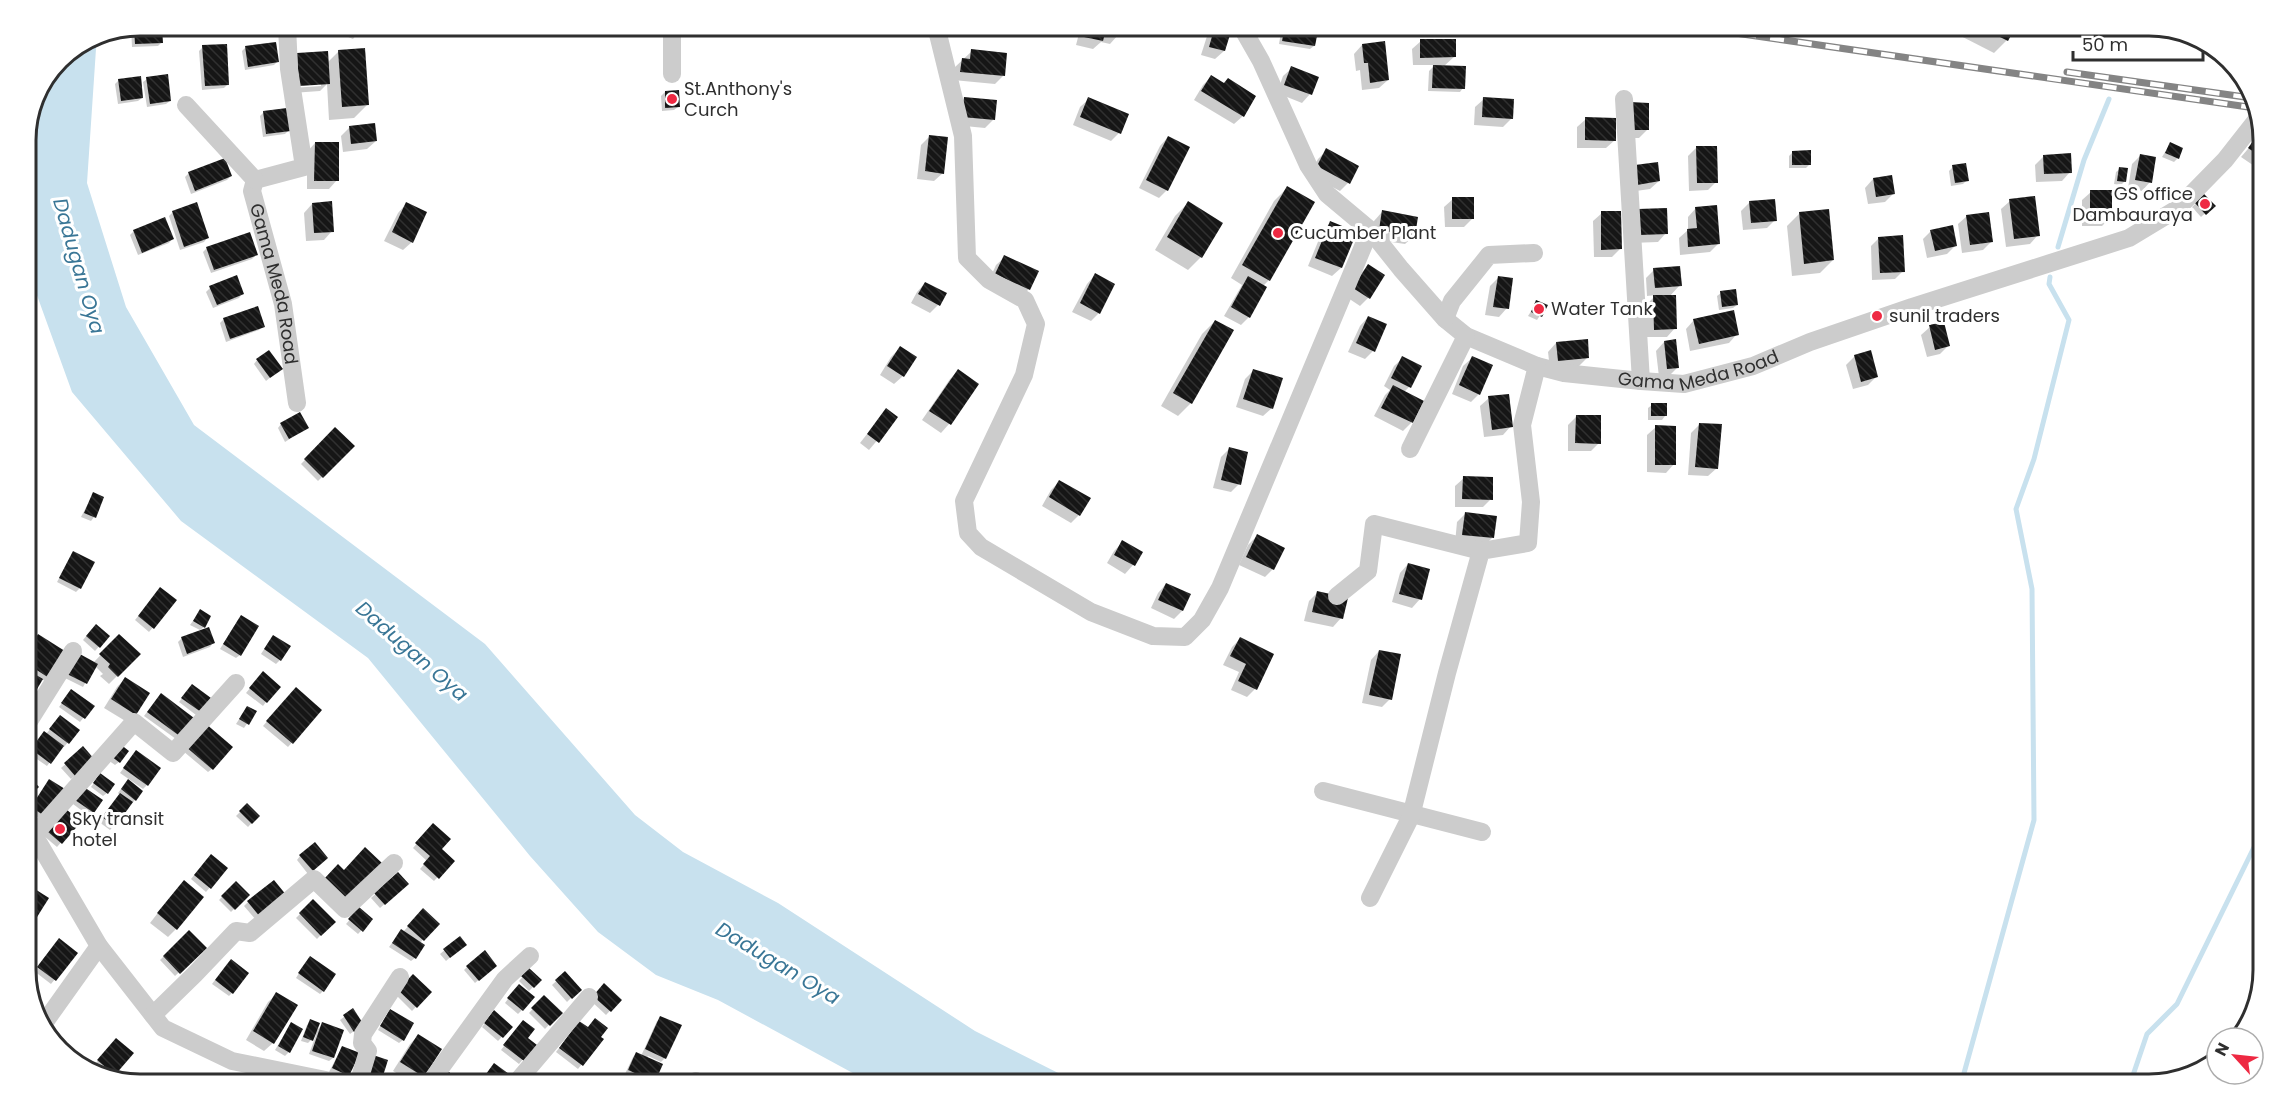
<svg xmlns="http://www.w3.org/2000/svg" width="2289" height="1110" font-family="Poppins,sans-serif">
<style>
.water{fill:#c8e1ee}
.shadow{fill:#0003;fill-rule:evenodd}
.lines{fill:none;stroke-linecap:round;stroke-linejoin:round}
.stream{stroke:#c8e1ee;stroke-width:5}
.building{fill:url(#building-back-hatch)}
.street{stroke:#ccc;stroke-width:18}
.rail-casing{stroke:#848484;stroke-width:7}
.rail{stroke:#fff;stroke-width:4.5;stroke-dasharray:14;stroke-linecap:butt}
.poi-dot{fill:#ee2942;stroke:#fff;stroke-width:2}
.labels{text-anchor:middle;stroke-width:6;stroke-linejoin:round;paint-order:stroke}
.poi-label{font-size:18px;fill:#2f2f2f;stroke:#fff;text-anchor:start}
.street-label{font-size:18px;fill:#2f2f2f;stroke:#fff}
.water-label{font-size:20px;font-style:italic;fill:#397696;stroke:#fff}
.rim{fill:none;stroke:#2f2f2f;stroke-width:3}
</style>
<defs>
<pattern id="building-back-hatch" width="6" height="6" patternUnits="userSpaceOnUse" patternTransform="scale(1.5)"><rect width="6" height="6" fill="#161616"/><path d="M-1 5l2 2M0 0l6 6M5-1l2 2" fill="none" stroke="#303030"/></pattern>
</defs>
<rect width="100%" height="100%" fill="#fff"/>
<path class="water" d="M97,34L87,183L126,307L194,425L485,644L635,815L683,852L778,903L975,1031L1080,1084H873L718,1000L656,975L598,932L530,856L368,658L181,521L72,392L26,265V133L59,59Z"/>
<g class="shadow">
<path d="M140,26H161L162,42L158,46L132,47L131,27Z"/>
<path d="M286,26H324L319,31L286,29Z"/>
<path d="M339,26H363L353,39L336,32Z"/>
<path d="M888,26H909L905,30L888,28Z"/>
<path d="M1003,26H1025L1016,36L1001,32Z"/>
<path d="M1051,26H1066L1061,31L1050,30Z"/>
<path d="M1081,26H1120L1118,35L1110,44L1101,42L1093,49L1076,45Z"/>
<path d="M1157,26H1184L1181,29L1158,30Z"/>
<path d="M1216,26L1230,29L1224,51L1215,59L1201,55L1208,33Z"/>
<path d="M1253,26H1270V31L1266,35L1252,33Z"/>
<path d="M1282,26H1317L1314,46L1310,49L1279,44Z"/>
<path d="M1323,26H1350V33L1346,37L1322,35Z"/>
<path d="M1953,26H2014L2007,40L1994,53L1951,31Z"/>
<path d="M124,29L120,35L101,38L100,33Z"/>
<path d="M2180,33L2199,37L2196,41Z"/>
<path d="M1421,41L1455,56L1443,67L1463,88L1460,92L1428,91L1429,71L1435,65H1413L1412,49Z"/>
<path d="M1362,45L1388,80L1379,88L1362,90L1360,70L1356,71L1354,54Z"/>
<path d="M203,47L228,84L224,88L202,90L199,51Z"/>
<path d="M246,47L277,62L274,65L245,70L242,51Z"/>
<path d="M364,50L367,105L354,118L329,120L327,84L320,91L292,93L289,63L298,54L326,52L327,63L339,51ZM321,83V86L292,88V85Z"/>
<path d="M972,51L1004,75L995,84L953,80L954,68Z"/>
<path d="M1292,68L1310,94L1302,103L1277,93L1283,76Z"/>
<path d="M1211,77L1243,116L1234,124L1194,100L1203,85Z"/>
<path d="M147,79L170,101L166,104L147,107L143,82Z"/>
<path d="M119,80L142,98L138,101L118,104L115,84Z"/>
<path d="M665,92L678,107L674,110L662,111L661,96Z"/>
<path d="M964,99L994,119L985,128L954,125L956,107Z"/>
<path d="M1089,99L1119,133L1111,141L1073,125L1080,107Z"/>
<path d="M1484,99L1512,118L1503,127L1474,125L1475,107Z"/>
<path d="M264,112L289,130L285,134L263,137L260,116Z"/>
<path d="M1622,112L1647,130L1639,138H1621Z"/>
<path d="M1586,119L1615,140L1606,148H1577V127Z"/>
<path d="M350,127L376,141L367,149L343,152L341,136Z"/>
<path d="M930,136L943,173L934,181L917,179L921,145Z"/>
<path d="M1168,137L1167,190L1159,198L1139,188L1160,146Z"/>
<path d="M315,143L337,180L329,189H307V152Z"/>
<path d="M2253,143L2259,147L2263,143V172L2241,157Z"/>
<path d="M2170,144L2178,158L2174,162L2162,157Z"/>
<path d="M1697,147L1716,182L1708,190L1689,191L1688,156Z"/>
<path d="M1327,150L1348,183L1340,191L1309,175L1318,159Z"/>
<path d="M1793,152L1810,164L1806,168H1789V156Z"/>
<path d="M2044,156L2070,172L2062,181L2036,182L2035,165Z"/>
<path d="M2140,156L2150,182L2142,191L2128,188L2132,164Z"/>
<path d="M1953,167L1967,180L1963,184L1951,186L1949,171Z"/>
<path d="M2120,169L2125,181L2121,185L2114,184L2116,172Z"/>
<path d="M189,173L231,176L227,180L191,194L185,177Z"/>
<path d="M1627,175L1659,181L1650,189L1629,192Z"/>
<path d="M1873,179L1894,193L1885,202L1868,204L1865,188Z"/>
<path d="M1287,188L1269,280L1263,286L1249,317L1241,325L1224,316L1242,285L1231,278L1274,201Z"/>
<path d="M2091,192L2110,218L2102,226H2082V200Z"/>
<path d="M2204,196L2213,206L2201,217L2192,207Z"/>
<path d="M1453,199L1473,218L1464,227H1445L1444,207Z"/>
<path d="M2010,201L2038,235L2030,244L2006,247L2001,209Z"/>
<path d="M1750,202L1775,220L1767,228L1743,230L1741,211Z"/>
<path d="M1188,203L1201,257L1188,270L1155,250L1175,216Z"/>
<path d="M312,204L332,231L324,240L306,241L304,213Z"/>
<path d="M406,204L412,242L403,250L384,241L398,213Z"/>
<path d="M1696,208L1718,244L1710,252L1680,255L1679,238L1688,230V217Z"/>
<path d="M173,212L207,238L204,242L180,250L169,216Z"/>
<path d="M1382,212L1414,236L1405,244L1371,239L1374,221Z"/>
<path d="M1602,213L1621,248L1612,257H1594L1593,221Z"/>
<path d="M1800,213L1833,260L1820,273L1792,276L1787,226Z"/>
<path d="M1967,216L1991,242L1983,250L1962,253L1958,224Z"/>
<path d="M1630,219L1666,233L1658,242L1631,243Z"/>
<path d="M1330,223L1341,268L1332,276L1308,266L1322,232Z"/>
<path d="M134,231L172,239L169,243L138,255L130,235Z"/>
<path d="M1931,231L1956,245L1947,254L1927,258L1923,239Z"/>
<path d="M1879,238L1903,271L1895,279L1872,280L1871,246Z"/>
<path d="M207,248L256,255L252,259L211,273L203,252Z"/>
<path d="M1005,257L1037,272L1028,290L1020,298L988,283L996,265Z"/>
<path d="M1368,266V298L1360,306L1345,296L1360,274Z"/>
<path d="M1654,270L1680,285L1669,297L1675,328L1667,337H1646V305L1656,295L1647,296L1646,278Z"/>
<path d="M1095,275L1099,313L1091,321L1072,312L1087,284Z"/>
<path d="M1498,278L1507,308L1499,317L1485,315L1490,286Z"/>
<path d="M925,283L938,305L930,313L911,303L917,292Z"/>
<path d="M210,288L242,294L239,298L213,308L206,292Z"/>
<path d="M1721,293L1737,305L1733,308L1719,310L1717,296Z"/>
<path d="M1537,302L1546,306L1537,320L1528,316Z"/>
<path d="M1368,317L1373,351L1365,359L1348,352L1360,326Z"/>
<path d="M224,319L263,326L259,330L226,342L220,323Z"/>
<path d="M1694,320L1737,334L1729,343L1690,351L1686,329Z"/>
<path d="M1215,321L1191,403L1178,416L1161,406L1202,334Z"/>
<path d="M1930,327L1949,345L1940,354L1927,357L1921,335Z"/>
<path d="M1664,342L1678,367L1669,376L1659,377L1656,351Z"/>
<path d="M1556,343L1588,357L1579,366L1550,369L1548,352Z"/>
<path d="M900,348L903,376L894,384L880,375L891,357Z"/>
<path d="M1855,356L1876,377L1868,385L1853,389L1846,365Z"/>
<path d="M1403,358L1409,387L1404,392L1422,401L1411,423L1403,431L1374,416L1385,395L1390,390L1384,386L1394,366Z"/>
<path d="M1472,358L1479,394L1471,402L1452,394L1463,366Z"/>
<path d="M257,360L277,372L266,381L254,364Z"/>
<path d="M958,371L977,384L949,424L941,433L922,420L950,379Z"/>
<path d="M1253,371L1272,408L1263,416L1236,407L1245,379Z"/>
<path d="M1489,398L1511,426L1503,435L1484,437L1480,406Z"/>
<path d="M1652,405L1665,416L1662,420H1648V408Z"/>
<path d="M886,410L896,418L869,450L860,443Z"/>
<path d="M1577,416L1599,443L1591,451H1568V425Z"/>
<path d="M281,424L307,428L285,442L278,428Z"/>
<path d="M1700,424L1717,468L1708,476L1688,475L1691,433Z"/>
<path d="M1656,427L1674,464L1666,473L1647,472V435Z"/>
<path d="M335,429L353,446L318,481L301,464Z"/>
<path d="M1229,449L1239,484L1231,492L1213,488L1221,457Z"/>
<path d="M1464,478L1491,499L1483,507H1455V486Z"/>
<path d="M1059,482L1079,515L1071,523L1042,506L1051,490Z"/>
<path d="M93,494L94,517L91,521L81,517Z"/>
<path d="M1466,513L1492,538L1484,546L1455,543L1457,522Z"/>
<path d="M1257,536L1273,569L1265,577L1239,565L1248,545Z"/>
<path d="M1123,542L1141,552L1133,565L1125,574L1107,563L1114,551Z"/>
<path d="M73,552L80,588L76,592L57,582Z"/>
<path d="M1408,564L1420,599L1412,608L1392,602L1400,573Z"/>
<path d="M1166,584L1182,611L1174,619L1151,608L1158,593Z"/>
<path d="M157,593L175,601L149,632L135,620Z"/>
<path d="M1317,593L1341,618L1333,627L1304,621L1309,601Z"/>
<path d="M200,611L204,627L200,630L190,625Z"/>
<path d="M238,620L240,655L236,658L220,649Z"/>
<path d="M92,629L108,636L95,651L83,640Z"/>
<path d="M38,636L66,654L47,682L41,679L26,702V653Z"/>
<path d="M119,636L139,654L109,684L100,676L103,674L95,666L83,687L65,678L74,659L93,663Z"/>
<path d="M182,638L213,643L210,647L183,657L178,642Z"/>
<path d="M1240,639L1255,689L1247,697L1231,690L1239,672L1223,665L1232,647Z"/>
<path d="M270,640L280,660L276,664L261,654Z"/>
<path d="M1379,651L1390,699L1382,707L1362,703L1371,660Z"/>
<path d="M259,677L266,702L263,706L246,693Z"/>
<path d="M125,679L135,714L127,722L104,708L117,687Z"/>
<path d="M192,686L199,711L196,715L179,702Z"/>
<path d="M292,693L320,710L288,747L263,726Z"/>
<path d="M68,695L93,706L80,722L59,707Z"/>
<path d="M157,699L192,718L176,739L144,716Z"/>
<path d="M247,707L255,712L244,728L236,724Z"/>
<path d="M57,721L77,731L64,747L62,746L47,766L28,753L40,737L46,734Z"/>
<path d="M202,729L212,769L208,772L183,751Z"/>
<path d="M121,746L119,762L115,765L108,760Z"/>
<path d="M83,749L89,764L71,779L61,768Z"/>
<path d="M133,755L147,785L143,789L120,773Z"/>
<path d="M97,779L107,793L103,796L91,787Z"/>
<path d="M46,785L42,820L28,811Z"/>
<path d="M124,785L135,800L110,830L99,822L120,795L118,793Z"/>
<path d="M81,792L101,800L89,816L73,804Z"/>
<path d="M247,805L258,816L248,827L236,816Z"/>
<path d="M66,811L79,822L57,847L44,836Z"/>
<path d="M433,825L440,849L453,861L434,881L420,869L427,861L413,848Z"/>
<path d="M300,856L323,862L308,874L297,860Z"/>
<path d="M207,859L226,868L206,892L191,879Z"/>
<path d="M398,874L407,884L380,908L371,898Z"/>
<path d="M236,883L248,895L231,912L219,900Z"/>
<path d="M27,886L47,899L27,928L26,888Z"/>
<path d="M175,891L176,929L168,937L150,923Z"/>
<path d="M285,896L256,920L244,906L248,902Z"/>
<path d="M313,901L333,922L317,939L296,918Z"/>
<path d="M359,909L371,920L358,934L346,924Z"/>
<path d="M423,910L438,924L420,943L415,958L411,961L389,947L398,935L403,932Z"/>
<path d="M189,932L205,948L175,976L160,960Z"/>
<path d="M459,938L461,948L446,961L440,954Z"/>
<path d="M55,944L76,953L51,984L34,971Z"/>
<path d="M306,962L323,991L320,994L296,978Z"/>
<path d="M227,964L232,993L229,996L212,984Z"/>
<path d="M467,967L491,969L475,983L464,970Z"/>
<path d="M529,970L540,980L529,991L519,981Z"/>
<path d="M565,973L579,990L567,1002L552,985Z"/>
<path d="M413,976L430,992L412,1011L395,994Z"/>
<path d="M604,985L620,1000L606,1015L590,1000Z"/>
<path d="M515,989L522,1010L518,1014L505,1003Z"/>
<path d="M277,994L273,1043L264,1051L246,1040L268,1002Z"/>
<path d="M544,997L560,1013L545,1029L529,1013Z"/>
<path d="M352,1011L358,1028L350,1034L340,1020Z"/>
<path d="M387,1015L403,1040L399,1043L378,1030Z"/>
<path d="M491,1016L511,1027L498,1041L482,1027Z"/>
<path d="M661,1018L665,1058L661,1062L648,1056L647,1058L661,1065L654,1082L648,1084L625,1074L633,1057L636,1054L641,1056L657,1021Z"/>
<path d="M311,1021L315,1032L323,1024L342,1030L333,1058L329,1061L309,1054L316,1035L308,1043L301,1041L307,1025Z"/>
<path d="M291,1024L289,1052L285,1056L275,1050Z"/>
<path d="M520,1025L526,1038L535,1045L519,1064L501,1050Z"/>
<path d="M576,1026L588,1029L601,1040L578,1069L556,1052Z"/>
<path d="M418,1036L440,1050L423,1076L414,1084L393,1071L410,1044Z"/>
<path d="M113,1044L132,1053L111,1078L95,1064Z"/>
<path d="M342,1047L348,1075L344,1079L329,1072Z"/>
<path d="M370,1061L381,1078L377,1082L364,1077Z"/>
<path d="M490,1069L507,1074L499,1084H492L484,1079Z"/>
</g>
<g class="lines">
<g class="stream">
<path d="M2058,247L2084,160L2109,99"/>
<path d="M1961,1084L2034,820L2032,589L2016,509L2034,459L2069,320L2049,284L2050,277"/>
<path d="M2130,1084L2147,1034L2177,1004L2263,829"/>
</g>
</g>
<g class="building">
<path d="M140,26H162L163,43L135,44L134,27Z"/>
<path d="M1086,26H1122L1119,36L1105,33L1103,41L1084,37Z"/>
<path d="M1215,26L1232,28L1225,51L1209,47Z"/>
<path d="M1255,26H1272L1271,32L1255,30Z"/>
<path d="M1285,26H1319L1315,46L1282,41Z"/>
<path d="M1326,26H1352L1351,34L1325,32Z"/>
<path d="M1978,26H2016L2008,41Z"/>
<path d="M125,28L126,32L101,35V33Z"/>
<path d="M1420,39H1456V57L1420,58Z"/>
<path d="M1385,41L1389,80L1370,83L1368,63H1364L1362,44Z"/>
<path d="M276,42L279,62L248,67L245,46Z"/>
<path d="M227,44L229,85L205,86L202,45Z"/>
<path d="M365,48L369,105L342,107L338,50Z"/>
<path d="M971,49L1007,53L1005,76L960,72L962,58L970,59Z"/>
<path d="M328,51L330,84L299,86L297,53Z"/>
<path d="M1433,65L1466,66L1465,89L1432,88Z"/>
<path d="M1291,66L1319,77L1312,95L1284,85Z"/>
<path d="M168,74L171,101L150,104L146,77Z"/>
<path d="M1211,75L1224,83L1228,78L1256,96L1244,117L1201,91Z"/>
<path d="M141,76L143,98L121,101L118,79Z"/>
<path d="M679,90L680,107L665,108V91Z"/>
<path d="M964,97L997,100L995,120L962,117Z"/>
<path d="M1088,97L1129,114L1121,134L1080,117Z"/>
<path d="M1483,97L1514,99L1513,119L1482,117Z"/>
<path d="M1630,102L1649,103V130H1629Z"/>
<path d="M287,108L291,131L266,134L263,111Z"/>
<path d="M1585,117L1616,118V141L1585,140Z"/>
<path d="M375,123L377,141L351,144L349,126Z"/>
<path d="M929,135L948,137L944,174L925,171Z"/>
<path d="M1168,136L1190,147L1168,191L1146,180Z"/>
<path d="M2253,141L2260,146L2263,142V158L2248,148Z"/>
<path d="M315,142H339V181H314Z"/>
<path d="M2170,142L2183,148L2179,159L2165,153Z"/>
<path d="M1696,146H1717L1718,183H1697Z"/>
<path d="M1326,148L1359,166L1350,184L1317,166Z"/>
<path d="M1811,150V165H1792V151Z"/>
<path d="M2071,153L2072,173L2044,174L2043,155Z"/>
<path d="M2140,154L2156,157L2152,183L2135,180Z"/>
<path d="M225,158L232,176L195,191L188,172Z"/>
<path d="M1658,162L1660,181L1637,185L1635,165Z"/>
<path d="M1966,163L1969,181L1955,183L1952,165Z"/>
<path d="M2119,167L2128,168L2126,182L2117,181Z"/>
<path d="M1892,175L1895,194L1876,197L1873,178Z"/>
<path d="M1287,186L1315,202L1270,281L1242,265Z"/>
<rect x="2090" y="190" width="22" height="28"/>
<path d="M2204,194L2216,206L2206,215L2195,203Z"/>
<path d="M2035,196L2040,236L2014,239L2009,199Z"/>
<rect x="1452" y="197" width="22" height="22"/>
<path d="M1775,199L1777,221L1751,223L1749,201Z"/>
<path d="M332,201L334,232L314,233L312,203Z"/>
<path d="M1188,201L1223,223L1202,258L1167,237Z"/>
<path d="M197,202L209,238L184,247L172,211Z"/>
<path d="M406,202L427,212L413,243L392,232Z"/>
<path d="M1717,205L1720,244L1688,247L1687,229L1697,228L1695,207Z"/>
<path d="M1667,208L1668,234L1639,235L1638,209Z"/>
<path d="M1829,209L1834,260L1804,264L1799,212Z"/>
<path d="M1382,210L1418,217L1415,236L1379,230Z"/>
<path d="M1601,211H1621L1622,249L1601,250Z"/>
<path d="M1989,212L1993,242L1970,245L1966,215Z"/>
<path d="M165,217L174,239L142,253L133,230Z"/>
<path d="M1330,221L1357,232L1342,268L1315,258Z"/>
<path d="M1953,225L1957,246L1935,251L1930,230Z"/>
<path d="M250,232L258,255L214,270L206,247Z"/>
<path d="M1903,235L1905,272L1880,273L1878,237Z"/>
<path d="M1004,255L1039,271L1030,290L995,274Z"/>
<path d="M1368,264L1385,275L1370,299L1353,288Z"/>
<path d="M1680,266L1682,286L1655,288L1653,268Z"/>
<path d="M1095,273L1115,284L1100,314L1080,303Z"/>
<path d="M237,275L244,294L217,305L209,286Z"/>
<path d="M1248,276L1267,287L1250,318L1231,307Z"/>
<path d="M1498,276L1513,278L1509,309L1493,307Z"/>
<path d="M925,282L947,293L940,306L918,294Z"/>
<path d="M1736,289L1738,305L1722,307L1720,291Z"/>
<path d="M1653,295H1676L1677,329L1654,330Z"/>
<path d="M1536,300L1548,305L1542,317L1531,312Z"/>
<path d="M258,306L265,327L230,339L223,318Z"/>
<path d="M1734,310L1739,335L1699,344L1693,319Z"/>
<path d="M1368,316L1387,324L1375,352L1356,343Z"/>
<path d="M1215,320L1234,330L1192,404L1173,393Z"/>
<path d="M1944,322L1950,346L1935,350L1929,325Z"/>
<path d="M1588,339L1589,358L1558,361L1556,342Z"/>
<path d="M1676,339L1679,368L1667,369L1664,341Z"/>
<path d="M900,346L917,357L904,377L887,366Z"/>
<path d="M269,350L283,369L270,378L256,359Z"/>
<path d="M1871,350L1878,377L1861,382L1854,355Z"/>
<path d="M1402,356L1422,366L1411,388L1391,378Z"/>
<path d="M1472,356L1493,365L1480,395L1459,385Z"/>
<path d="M958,369L979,384L951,425L929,411Z"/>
<path d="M1253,369L1283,378L1273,409L1243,399Z"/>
<path d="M1393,385L1424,401L1413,423L1381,408Z"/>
<path d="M1509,394L1513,427L1492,430L1488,396Z"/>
<rect x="1651" y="403" width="16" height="13"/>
<path d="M886,408L898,417L879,443L867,434Z"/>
<path d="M300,412L309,428L289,439L280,423Z"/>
<path d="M1576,415H1601V444L1575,443Z"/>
<path d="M1699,423L1722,424L1718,469L1695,467Z"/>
<path d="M1655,425L1676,426V465H1655Z"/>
<path d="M335,427L355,446L323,478L304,459Z"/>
<path d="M26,431L35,436L29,451L26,449Z"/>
<path d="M1229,447L1248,452L1241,485L1221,480Z"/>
<path d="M1463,476L1493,477V500L1462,499Z"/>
<path d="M1059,480L1091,498L1080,516L1049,497Z"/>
<path d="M93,492L104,497L96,518L84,513Z"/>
<path d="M1465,512L1497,516L1494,538L1462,535Z"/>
<path d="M1257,534L1285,548L1274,570L1246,557Z"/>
<path d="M1122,540L1143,552L1135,566L1114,555Z"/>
<path d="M73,551L95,562L81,589L59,578Z"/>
<path d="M1408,563L1430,569L1422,600L1399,594Z"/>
<path d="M1166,583L1191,594L1183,611L1158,600Z"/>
<path d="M160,587L177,600L154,629L138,616Z"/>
<path d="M1317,591L1348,598L1343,619L1312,612Z"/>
<path d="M200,609L211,616L205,628L193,621Z"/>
<path d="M241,615L259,626L241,656L223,644Z"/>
<path d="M96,624L110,636L100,648L86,636Z"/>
<path d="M209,627L215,643L187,654L181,637Z"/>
<path d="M38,634L68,653L52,680L26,663V653Z"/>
<path d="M119,634L141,654L118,677L108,667L110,664L99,654Z"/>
<path d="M273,635L291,646L281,661L264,649Z"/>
<path d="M1240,637L1274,654L1257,690L1238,681L1246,664L1230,656Z"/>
<path d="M1379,650L1401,654L1392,700L1369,695Z"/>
<path d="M78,653L98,664L87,684L67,674Z"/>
<path d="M26,669L43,679L30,701L26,698Z"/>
<path d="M263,671L281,687L267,703L249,688Z"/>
<path d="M125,677L150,693L136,715L111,699Z"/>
<path d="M192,684L211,698L201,712L181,698Z"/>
<path d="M296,687L322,710L293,744L266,721Z"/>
<path d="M71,689L95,706L85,719L61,703Z"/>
<path d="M161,693L194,718L181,737L147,712Z"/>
<path d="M247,706L257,711L249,725L239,719Z"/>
<path d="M60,715L80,730L69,744L49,729Z"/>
<path d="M205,723L233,747L213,770L185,746Z"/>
<path d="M44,731L64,746L51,764L31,749Z"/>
<path d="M120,744L129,751L120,763L111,756Z"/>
<path d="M83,746L95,760L76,777L64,763Z"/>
<path d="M136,750L161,768L148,786L123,768Z"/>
<path d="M100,773L115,784L108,794L93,783Z"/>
<path d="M28,774L39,787L26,799V776Z"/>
<path d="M49,779L65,789L46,817L31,807Z"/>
<path d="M128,779L143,791L136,801L121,789Z"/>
<path d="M84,787L103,800L94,813L75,800Z"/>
<path d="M120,793L133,802L115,827L102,817Z"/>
<path d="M247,803L260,816L252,824L239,811Z"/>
<path d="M66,809L81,822L62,844L47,831Z"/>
<path d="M433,823L451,839L442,849L455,861L439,879L423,864L430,856L415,843Z"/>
<path d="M315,842L328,858L313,871L299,855Z"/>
<path d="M365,847L383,864L347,901L324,879L338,864L344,870Z"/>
<path d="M211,854L228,868L211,889L194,875Z"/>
<path d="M398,872L409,884L385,905L374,893Z"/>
<path d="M184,880L204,897L177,930L157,913Z"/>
<path d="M274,880L287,896L260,917L247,901Z"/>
<path d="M236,881L250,895L235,910L221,896Z"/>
<path d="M27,884L49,898L32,925L26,921Z"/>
<path d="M313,899L336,922L321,936L299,913Z"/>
<path d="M359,907L373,919L363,932L348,919Z"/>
<path d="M423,908L440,924L424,941L407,926Z"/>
<path d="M401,929L425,945L416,959L392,943Z"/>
<path d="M189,930L207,948L180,974L163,956Z"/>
<path d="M460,936L467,945L450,958L443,949Z"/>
<path d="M59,938L78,953L56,981L37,967Z"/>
<path d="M485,950L497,966L479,981L466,966Z"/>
<path d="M310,956L336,974L324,992L298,973Z"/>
<path d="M231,959L249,973L233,994L215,980Z"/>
<path d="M529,968L542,980L534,988L521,976Z"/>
<path d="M565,971L582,990L572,999L555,980Z"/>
<path d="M413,974L432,992L417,1008L398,990Z"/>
<path d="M604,983L622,1000L611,1012L593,996Z"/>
<path d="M519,984L535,997L523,1011L507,998Z"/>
<path d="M276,992L298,1005L274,1044L253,1031Z"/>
<path d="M544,995L563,1013L550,1026L531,1008Z"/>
<path d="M353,1008L364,1025L354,1032L343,1015Z"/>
<path d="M390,1009L414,1023L404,1041L380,1026Z"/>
<path d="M494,1010L513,1027L503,1038L484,1023Z"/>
<path d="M660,1016L682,1025L666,1059L645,1049Z"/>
<path d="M595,1018L608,1028L601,1037L604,1039L583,1066L559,1048L579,1021L588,1027Z"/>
<path d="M310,1019L320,1023L313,1041L303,1037Z"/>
<path d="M523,1020L535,1029L528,1038L537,1045L524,1061L503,1045Z"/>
<path d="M291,1022L303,1029L290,1053L278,1046Z"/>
<path d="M322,1022L344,1030L334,1058L312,1051Z"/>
<path d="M418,1034L442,1049L424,1077L400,1062Z"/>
<path d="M116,1038L134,1053L115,1075L97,1060Z"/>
<path d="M342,1046L360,1053L349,1076L332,1068Z"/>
<path d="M636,1052L663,1064L655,1082L628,1070Z"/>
<path d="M373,1055L388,1060L382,1079L367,1073Z"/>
<path d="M494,1063L509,1074L501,1084L486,1074Z"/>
<path d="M449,1072L462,1084H436Z"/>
</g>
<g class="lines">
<g class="street">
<path id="s1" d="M287,26L289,69L304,167L255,180L252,191L283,304L297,403"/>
<path d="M672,26V74"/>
<path d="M936,26L963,136L967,258L989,280L1025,300L1036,324L1024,375L964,501L968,533L981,547L1091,612L1153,636L1185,637L1202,620L1220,588L1370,230"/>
<path id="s2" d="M1241,26L1261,61L1308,165L1327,194L1370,230L1401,269L1445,319L1466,336L1537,366L1564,373L1641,381L1684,384L1753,366L1810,342L1912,307L2129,238L2177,209L2225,160L2258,118"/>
<path d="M1624,99L1641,381"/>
<path d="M186,105L255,180"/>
<path d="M1445,319L1452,301L1489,255L1534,253"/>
<path d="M1410,449L1466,336"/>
<path d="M1337,596L1368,571L1374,524L1481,551"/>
<path d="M26,726L73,651"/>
<path d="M1323,791L1482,832"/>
<path d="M26,826L34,835L99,946L163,1028L232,1061L345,1084"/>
<path d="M34,835L134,722L173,753L236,683"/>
<path d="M1370,898L1411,816L1447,673L1481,551L1528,543L1531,502L1522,425L1537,366"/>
<path d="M153,1015L195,974L236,931L250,933L314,879L345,909L394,863"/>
<path d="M42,1026L99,946"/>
<path d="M358,1084L368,1051L362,1043L363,1034L400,977"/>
<path d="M429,1084L505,979L530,956"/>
<path d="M515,1084L589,997"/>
<path d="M695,1084L696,1081"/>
</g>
<defs>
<g id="rail">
<path d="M1687,26L2255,108"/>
<path d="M2067,72L2252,98"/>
</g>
</defs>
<use href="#rail" class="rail-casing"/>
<use href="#rail" class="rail"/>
</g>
<g class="poi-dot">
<circle cx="672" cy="99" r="6"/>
<circle cx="2205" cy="204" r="6"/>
<circle cx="1278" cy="233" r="6"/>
<circle cx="1539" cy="309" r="6"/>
<circle cx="1877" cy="316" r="6"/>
<circle cx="60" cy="829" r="6"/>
</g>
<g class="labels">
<g class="poi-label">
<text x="684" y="95">St.Anthony's<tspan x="684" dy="21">Curch</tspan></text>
<text x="2193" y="200" text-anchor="end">GS office<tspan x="2193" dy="21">Dambauraya</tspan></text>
<text x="1290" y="239">Cucumber Plant</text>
<text x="1551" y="315">Water Tank</text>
<text x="1889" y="322">sunil traders</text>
<text x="72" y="825">Sky transit<tspan x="72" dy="21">hotel</tspan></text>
</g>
<g class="street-label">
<text dy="6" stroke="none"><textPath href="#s1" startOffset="300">Gama Meda Road</textPath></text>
<text dy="6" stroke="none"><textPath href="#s2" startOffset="630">Gama Meda Road</textPath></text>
</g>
<g class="water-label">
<text transform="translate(79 266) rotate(74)" y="7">Dadugan Oya</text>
<text transform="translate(412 651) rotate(41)" y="7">Dadugan Oya</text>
<text transform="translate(778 963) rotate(31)" y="7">Dadugan Oya</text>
</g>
</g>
<path d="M0 0H2289V1110H0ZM140 36H2149A104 104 0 0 1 2253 140V970A104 104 0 0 1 2149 1074H140A104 104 0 0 1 36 970V140A104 104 0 0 1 140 36Z" fill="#fff" fill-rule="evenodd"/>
<path class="rim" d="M140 36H2149A104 104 0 0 1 2253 140V970A104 104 0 0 1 2149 1074H140A104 104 0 0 1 36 970V140A104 104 0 0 1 140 36Z"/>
<g transform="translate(2235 1056) rotate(297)"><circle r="28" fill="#ffffff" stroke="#acacac" stroke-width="1.5"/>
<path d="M0-4.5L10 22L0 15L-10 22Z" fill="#ee2942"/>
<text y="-9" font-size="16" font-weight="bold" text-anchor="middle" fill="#2f2f2f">N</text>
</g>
<path d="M2073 51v9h130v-9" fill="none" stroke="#2f2f2f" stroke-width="3"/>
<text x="2082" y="51" font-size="18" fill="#2f2f2f" stroke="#ffffff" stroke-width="4.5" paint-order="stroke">50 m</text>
</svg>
